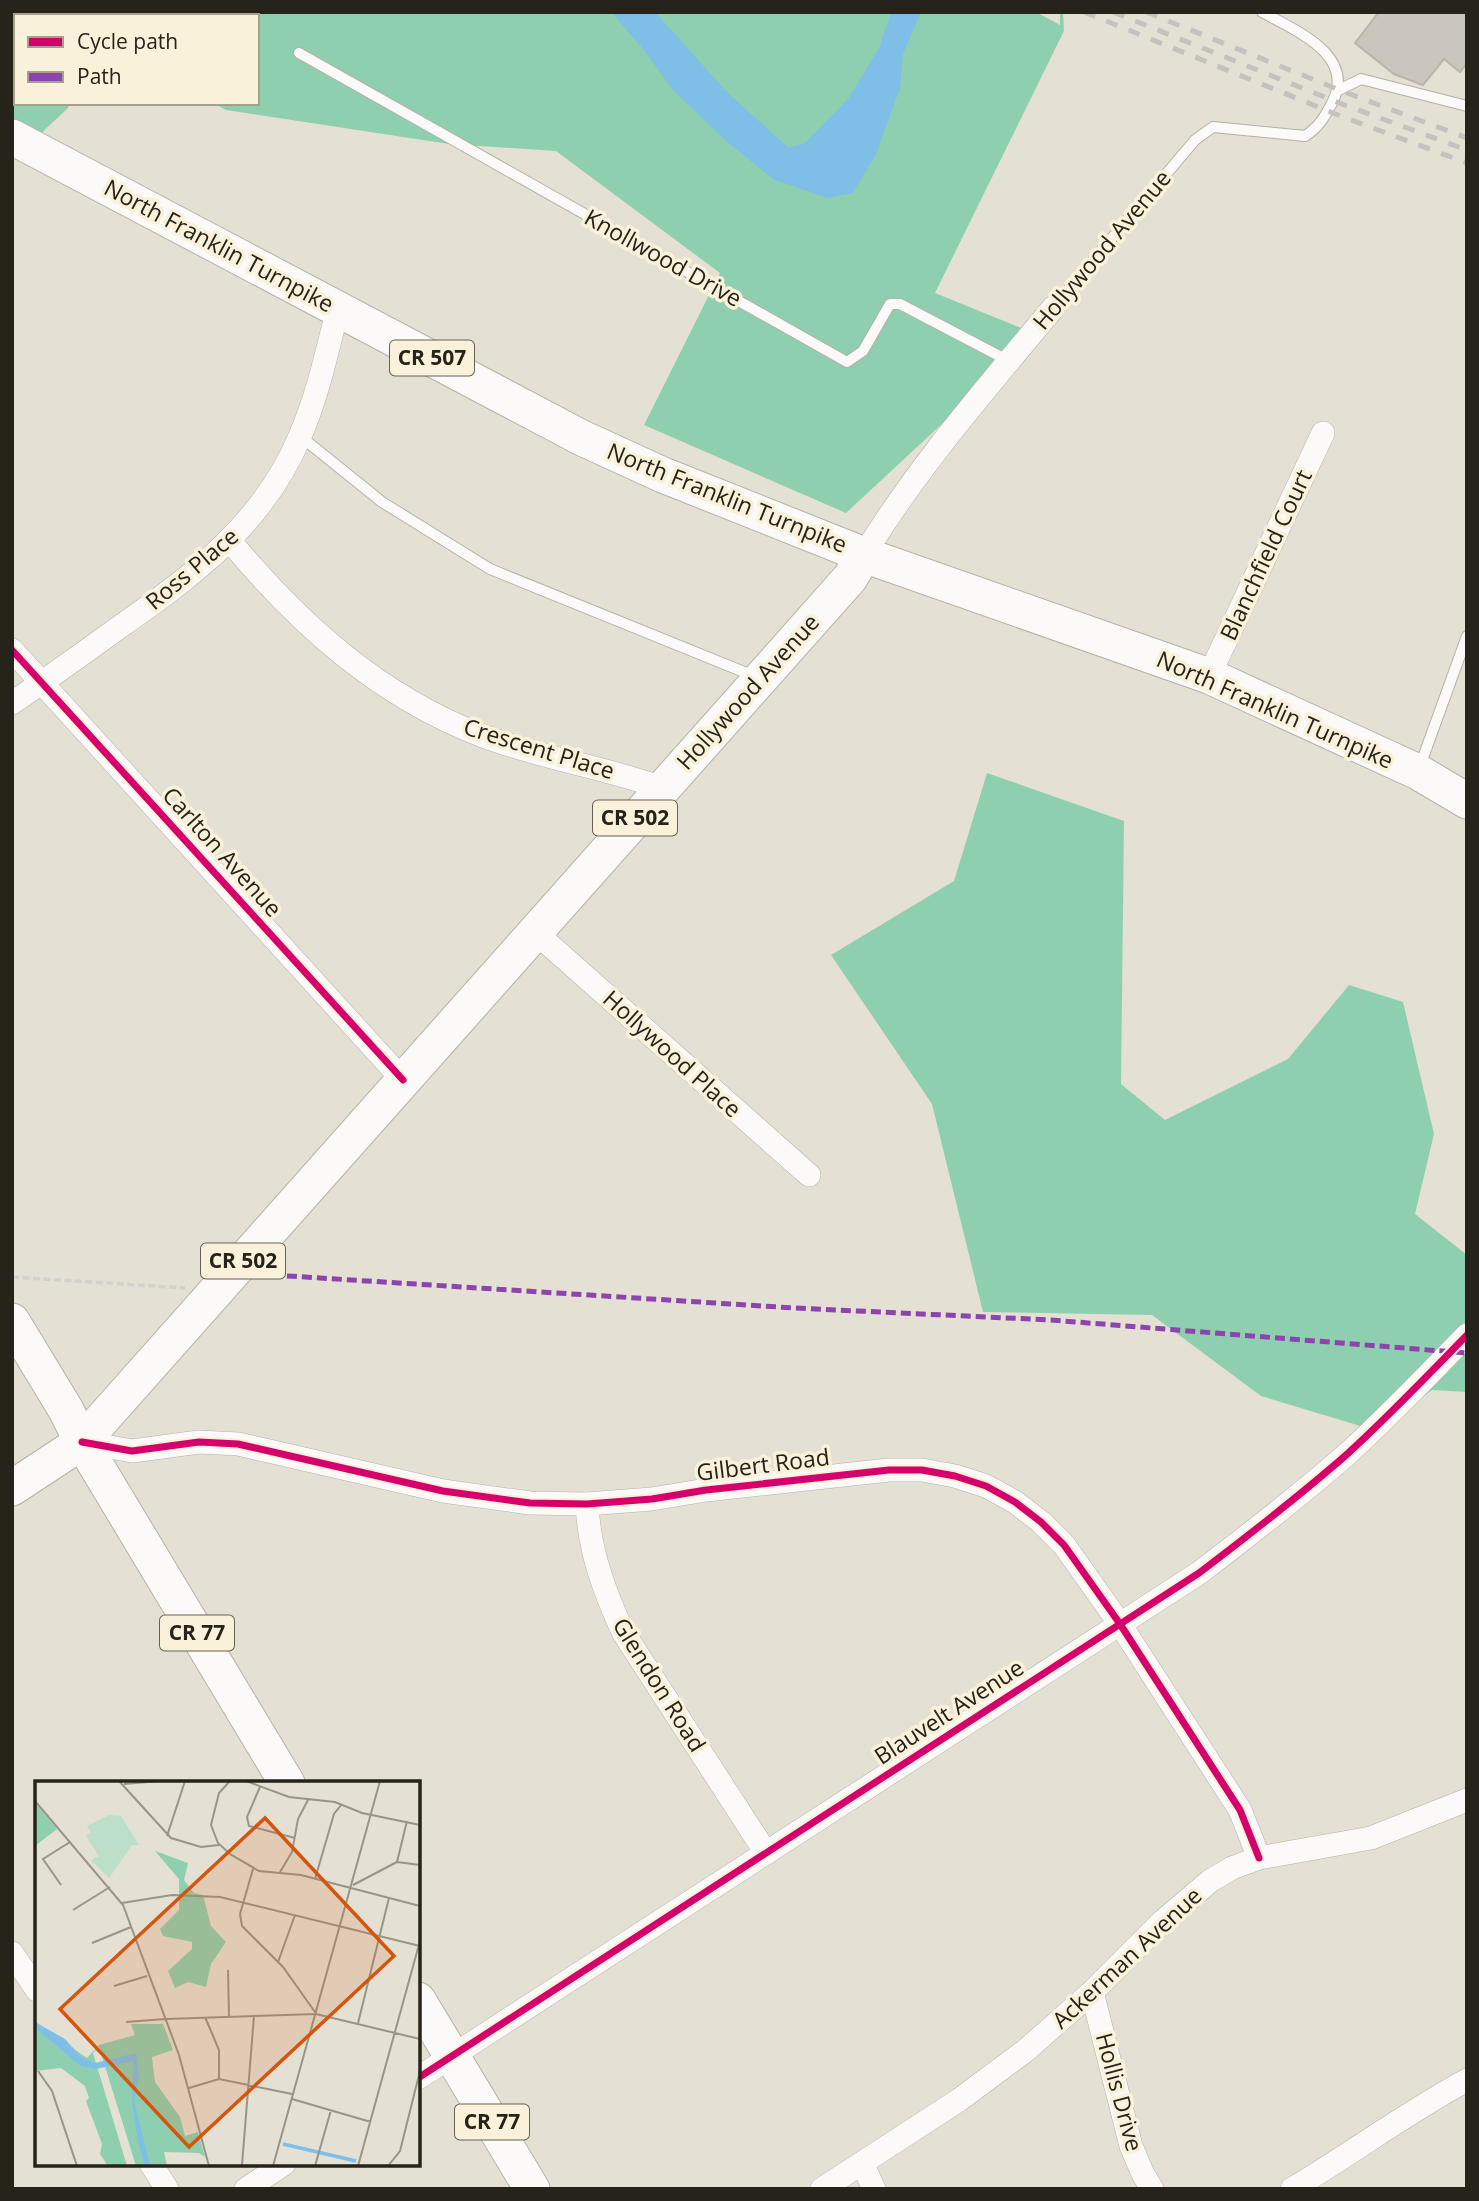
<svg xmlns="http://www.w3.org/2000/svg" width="1479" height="2201" font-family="'Open Sans',sans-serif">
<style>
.forest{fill:#8ecfb0}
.water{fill:#7fbee7}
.building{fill:#cbc6bd;stroke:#bab4ab;stroke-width:2}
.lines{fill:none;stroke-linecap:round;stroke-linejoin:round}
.lane-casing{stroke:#b4b1a7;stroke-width:12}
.street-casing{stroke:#b4b1a7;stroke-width:24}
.primary-casing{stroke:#b4b1a7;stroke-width:37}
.path{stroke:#d2d1cd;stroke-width:3.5;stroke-dasharray:7 3.5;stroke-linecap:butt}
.lane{stroke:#fbfaf8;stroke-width:10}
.street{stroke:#fbfaf8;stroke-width:23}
.primary{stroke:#fbfaf8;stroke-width:35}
.rail{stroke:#c4c2bf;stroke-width:5;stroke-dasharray:12 12;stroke-linecap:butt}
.quiet{stroke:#8e44ad;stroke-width:5;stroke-dasharray:10 5;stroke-linecap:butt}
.cycleway-casing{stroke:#f9f1d9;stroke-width:11}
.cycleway{stroke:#d6006c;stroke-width:7}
.labels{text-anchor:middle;stroke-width:7;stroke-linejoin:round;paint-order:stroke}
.shield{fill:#f9f1d9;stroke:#656154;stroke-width:2}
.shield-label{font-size:21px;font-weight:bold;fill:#26231b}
.street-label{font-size:23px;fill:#26231b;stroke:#f9f1d9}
.inset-river{fill:none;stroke:#7fbee7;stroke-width:3.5}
.inset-road{fill:none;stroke:#989489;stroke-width:2}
.view{fill:#d5540e;fill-opacity:0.15;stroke:#d5540e;stroke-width:3.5}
.inset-edge{fill:none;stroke:#26231b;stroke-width:3.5}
</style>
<rect width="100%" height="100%" fill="#e4e0d3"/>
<g class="forest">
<path d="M12,12H1036L1060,25V12H1063L1064,31L935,293L1021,328L944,422L846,513L644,425L720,273L556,151L449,144L226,110L213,103H257V16H16V103H70L68,108L37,137L12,123Z"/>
<path d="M987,773L1124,821L1121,1084L1165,1120L1288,1059L1349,985L1403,1002L1434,1134L1415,1214L1467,1255V1392L1432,1390L1377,1431L1261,1396L1152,1315L983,1312L932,1104L831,955L954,881Z"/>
</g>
<path class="water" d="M611,12H655L728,93L789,148L805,143L848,99L879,48L891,12H921L903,54L900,88L876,154L853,193L827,198L773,179L725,140L672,89L644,50Z"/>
<path class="building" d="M1379,12H1467V63L1460,72L1444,59L1423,85L1394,74L1355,43Z"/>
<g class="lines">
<defs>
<g id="lane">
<path d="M299,53L847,362L863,351L890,304H900L1009,361"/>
<path d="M1339,90L1361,79L1467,106"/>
<path d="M1053,308L1195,140L1213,127L1305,136C1319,127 1324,118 1332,103C1357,55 1296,31 1262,12"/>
<path d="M300,436L382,502L490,569L754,676"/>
<path d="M1420,766L1467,636"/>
</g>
<g id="street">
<path d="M230,541C300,625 380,697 483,736C541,758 603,767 662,788"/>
<path d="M864,555C918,466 987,388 1053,308"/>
<path d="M12,650L403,1080"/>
<path d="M1209,676L1323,433"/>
<path d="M12,703C49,678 85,652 121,626C195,574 264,523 300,436C318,395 327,351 338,308"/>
<path d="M535,932L809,1175"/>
<path d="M82,1442L132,1451L199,1442L238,1444L443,1491L530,1503L587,1504L652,1499L706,1490L889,1470H922L955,1476L986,1486L1015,1502L1041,1522L1064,1545L1120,1624L1240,1810L1259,1858"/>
<path d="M587,1504C589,1550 604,1591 623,1632L766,1853"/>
<path d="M12,1953L37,1990"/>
<path d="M1092,1992L1131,2146L1143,2174L1152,2189"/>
<path d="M418,2078L1199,1573C1249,1535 1298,1497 1345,1456C1388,1417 1427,1376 1467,1335"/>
<path d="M862,2163L874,2189"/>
<path d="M151,2164L167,2189"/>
<path d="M246,2189L284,2164"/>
<path d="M822,2189L959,2100L1025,2051L1092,1992L1163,1921L1210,1881L1232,1868L1259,1858L1371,1838L1467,1800"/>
<path d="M1292,2189C1351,2154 1406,2113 1467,2080"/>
</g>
<g id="primary">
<path d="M12,137L582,438L663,475L864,555L1209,676L1418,772L1467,801"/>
<path d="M12,1321L66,1410L82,1442L287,1783"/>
<path d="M12,1488L82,1442L850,578L864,555"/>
<path d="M418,2000L532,2189"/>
</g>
</defs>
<use href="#lane" class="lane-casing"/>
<use href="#street" class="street-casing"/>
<use href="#primary" class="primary-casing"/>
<path class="path" d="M12,1277L185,1288"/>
<use href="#lane" class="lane"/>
<use href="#street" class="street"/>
<use href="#primary" class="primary"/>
<g class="rail">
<path d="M1084,12L1338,115L1467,163"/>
<path d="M1113,12L1342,104L1467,150"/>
<path d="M1146,12L1347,93L1467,138"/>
</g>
<path class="quiet" d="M257,1274L794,1308L1051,1320L1467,1353"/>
<defs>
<g id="cycleway">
<path d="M12,650L403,1080"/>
<path d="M82,1442L132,1451L199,1442L238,1444L443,1491L530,1503L587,1504L652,1499L706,1490L889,1470H922L955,1476L986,1486L1015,1502L1041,1522L1064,1545L1120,1624L1240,1810L1259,1858"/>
<path d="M418,2078L1199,1573C1249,1535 1298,1497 1345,1456C1388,1417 1427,1376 1467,1335"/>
</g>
</defs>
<use href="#cycleway" class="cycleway-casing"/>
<use href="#cycleway" class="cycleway"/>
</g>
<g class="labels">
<g class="shield">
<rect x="390" y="340.5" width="84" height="35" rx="5"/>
<rect x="593" y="800.5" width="84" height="35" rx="5"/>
<rect x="201" y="1243.5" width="84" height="35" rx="5"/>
<rect x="160" y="1615.5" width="74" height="35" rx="5"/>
<rect x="455" y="2104.5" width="74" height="35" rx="5"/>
</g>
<g class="shield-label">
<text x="432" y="365">CR 507</text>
<text x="635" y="825">CR 502</text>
<text x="243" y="1268">CR 502</text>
<text x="197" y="1640">CR 77</text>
<text x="492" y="2129">CR 77</text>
</g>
<g class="street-label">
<text transform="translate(219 246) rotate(28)" y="8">North Franklin Turnpike</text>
<text transform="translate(1102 250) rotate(-50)" y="8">Hollywood Avenue</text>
<text transform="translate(663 258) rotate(29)" y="8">Knollwood Drive</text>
<text transform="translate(727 498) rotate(22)" y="8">North Franklin Turnpike</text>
<text transform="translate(1266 555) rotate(-65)" y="8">Blanchfield Court</text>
<text transform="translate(192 569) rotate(-40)" y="8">Ross Place</text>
<text transform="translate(748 692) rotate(-48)" y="8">Hollywood Avenue</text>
<text transform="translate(1275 710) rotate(24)" y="8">North Franklin Turnpike</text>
<text transform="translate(539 749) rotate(17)" y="8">Crescent Place</text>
<text transform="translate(222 852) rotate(48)" y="8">Carlton Avenue</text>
<text transform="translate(672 1054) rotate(42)" y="8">Hollywood Place</text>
<text transform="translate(763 1465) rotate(-7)" y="8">Gilbert Road</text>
<text transform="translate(659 1685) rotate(58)" y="8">Glendon Road</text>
<text transform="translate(949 1712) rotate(-33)" y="8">Blauvelt Avenue</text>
<text transform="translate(1127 1958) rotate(-43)" y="8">Ackerman Avenue</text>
<text transform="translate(1119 2092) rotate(75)" y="8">Hollis Drive</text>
</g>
</g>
<g transform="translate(35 1781)">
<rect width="385" height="385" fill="#e4e0d3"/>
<path d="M74,34L86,35L104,64H97L74,97L56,79L64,75L51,55L56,51L52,45Z" fill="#bcdfc9"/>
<path d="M0,22L22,48L0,65ZM120,70L153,82L149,99L159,112L168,114L176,145L191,161L176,183L171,206L153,201L140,207L133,190L157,168V161L128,155L125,148L144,129V98ZM0,241L52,277L64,264L100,254L96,243H128L138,269L117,276L120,301L145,336L150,355L163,351L170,376L164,372L129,371L132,385H101L64,266L58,272L92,385H73L65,373L67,363L51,320L54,317L50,305L26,287L0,290Z" fill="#8ecfb0"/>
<path d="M0,241L30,258L47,277L60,282L101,272L104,296L99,319L115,385H110L103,361L97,320L99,280L61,288L46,285L0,247Z" fill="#7fbee7"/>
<path class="inset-river" d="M248,363L321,380"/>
<path class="inset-road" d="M84,0L136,57L166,66L184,64M195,0L184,12L176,44L183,62L195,73L224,90L266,94L385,125M211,0L254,16L300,21L327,32L385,44M89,3L125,0M225,6L212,36L214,45L260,57M0,20L88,124L144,274L174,385M132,55L150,0M362,81L385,84M218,88L205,133L207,145L248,186L280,231M245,91L257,71L263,38L273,19M280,98L299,33L307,23M26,104L8,78L35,61M318,104L362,81L372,40M87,122L137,114L185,116L385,165M38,129L75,106M57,162L96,146M243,181L260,134M193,189L194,235M79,205L112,195M170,236L184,269V298M131,238L281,233L385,258M91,241L130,238M323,242L354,117M3,290L17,310L42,385M154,307L184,298L257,313M257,318L336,341M207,384L219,235M190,385H212M238,385L345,0M280,385L296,329M323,385L385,160M353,385L365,370L385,290"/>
<path class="view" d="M230,37L359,175L154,366L25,228Z"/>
<rect width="385" height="385" class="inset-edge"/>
</g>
<rect width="1479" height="2201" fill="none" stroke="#26231b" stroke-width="28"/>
<rect x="14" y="14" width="245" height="91" fill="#f9f1d9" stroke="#a59f8d" stroke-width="2"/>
<rect x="28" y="37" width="35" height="10" fill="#d6006c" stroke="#a59f8d" stroke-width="2"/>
<text x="77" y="49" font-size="21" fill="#26231b">Cycle path</text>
<rect x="28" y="72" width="35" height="10" fill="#8e44ad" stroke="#a59f8d" stroke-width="2"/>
<text x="77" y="84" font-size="21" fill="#26231b">Path</text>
</svg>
